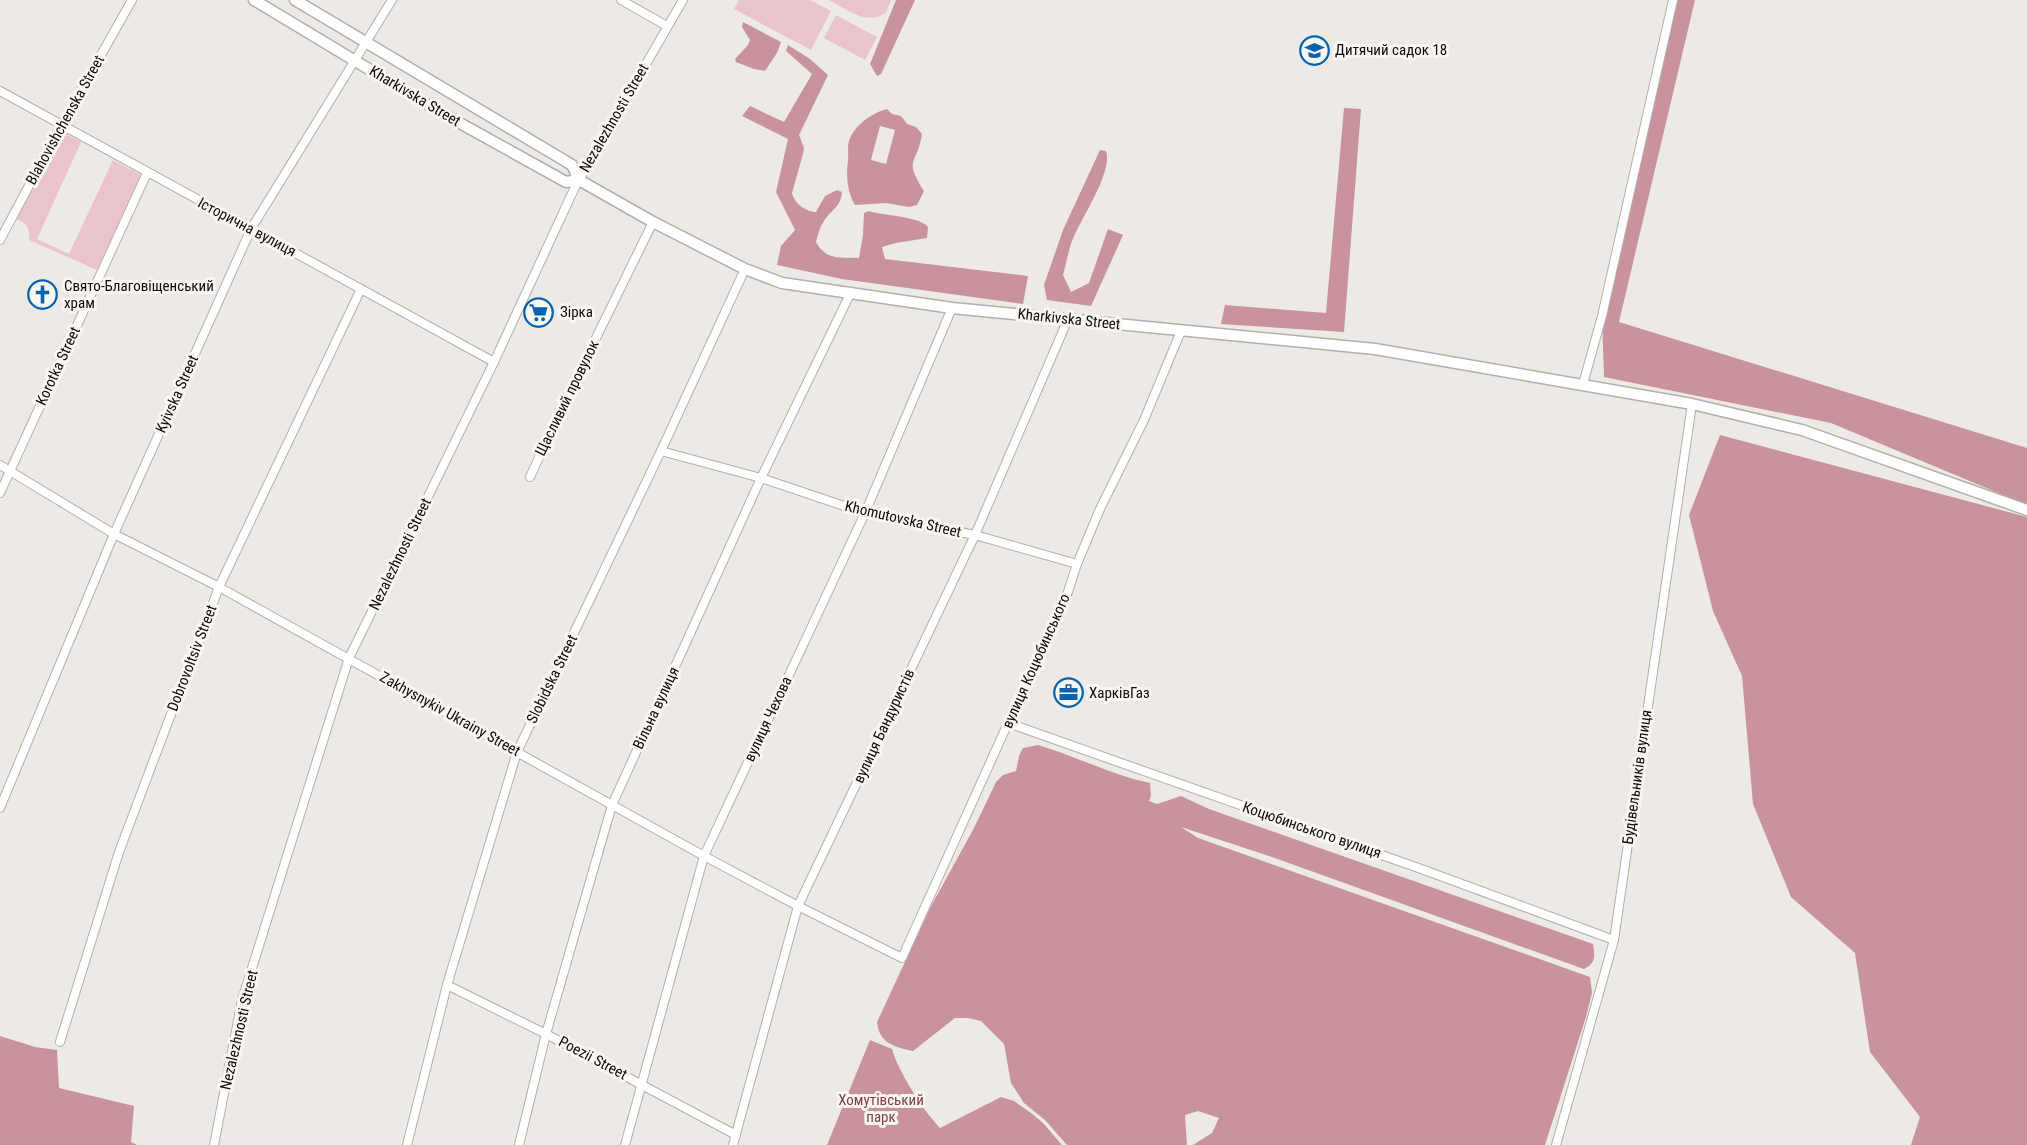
<svg xmlns="http://www.w3.org/2000/svg" width="2027" height="1145" font-family="'Roboto Condensed',sans-serif">
<style>
.green{fill:#e9c5cb}
.forest{fill:#c8939d;fill-rule:evenodd}
.lines{fill:none;stroke-linecap:round;stroke-linejoin:round}
.street-casing{stroke:#b3b0ab;stroke-width:10}
.secondary-casing{stroke:#b3b0ab;stroke-width:13}
.street{stroke:#fff;stroke-width:8}
.secondary{stroke:#fff;stroke-width:10}
.labels{text-anchor:middle;stroke-width:6;stroke-linejoin:round;paint-order:stroke}
.poi-label{font-size:15px;fill:#0d0c0a;stroke:#faf7f1;text-anchor:start}
.street-label{font-size:15px;fill:#0d0c0a;stroke:#faf7f1}
.park-label{font-size:15px;fill:#803d4d;stroke:#faf7f1}
</style>
<rect width="100%" height="100%" fill="#ede9e4"/>
<g class="green">
<path d="M739,0H810L831,11L811,50L734,9Z"/>
<path d="M829,0H891L886,12C868,27 846,9 829,0Z"/>
<path d="M836,15L877,37L865,60L824,38Z"/>
<path d="M63,132L81,142L37,239L69,254L113,160L141,175L97,270L29,240C31,229 26,222 15,219Z"/>
</g>
<g class="forest">
<path d="M896,0H915L881,74L877,76L870,64Z"/>
<path d="M1673,0H1695L1619,322L2027,448V505L1831,423L1604,377L1602,316Z"/>
<path d="M743,22L781,42L777,53L765,71L754,69L736,62L735,59L748,45L750,40L742,27Z"/>
<path d="M788,45L810,59L828,75L799,135L804,148L803,154L792,193C794,203 806,212 816,212L825,196L837,190L842,192C840,207 835,207 826,218C821,224 818,234 816,242C827,261 839,257 859,258L863,235L864,213L869,211C884,216 919,216 928,227L927,238L896,243L882,247L885,259L1028,276L1023,304L842,279L777,265L781,246L795,230L776,192L788,139L742,116L750,106L784,122L812,74L786,51Z"/>
<path d="M1344,108L1361,109L1344,332L1221,324L1225,305L1326,313Z"/>
<path d="M887,109L892,114L901,116L907,124L916,127L922,134C917,166 903,157 924,191L917,205L909,207L886,203L855,205C847,192 846,175 848,160C849,154 847,148 849,141C854,125 872,113 887,109ZM880,126L895,130L886,164L871,160Z"/>
<path d="M1100,150L1106,151C1113,170 1084,215 1075,234C1069,246 1067,261 1063,275L1071,292L1089,283L1108,229L1123,235L1091,306L1047,300L1044,285L1063,230Z"/>
<path d="M1720,435L2027,517V1145H1911L1920,1117L1870,1052L1855,953L1791,897L1753,804L1742,676L1713,611L1689,515Z"/>
<path d="M1038,745C1076,756 1111,775 1150,783L1151,796L1149,801L1157,804L1181,796L1209,809L1593,944C1595,956 1596,963 1584,969L1272,857L1181,827L1198,838L1590,977L1592,993L1586,1017L1545,1145H1193L1212,1133L1219,1118L1198,1111L1185,1115L1187,1145H1067L1045,1120L1024,1103L1011,1083L1004,1044L981,1021L968,1018H955L913,1051C894,1047 879,1043 877,1022L930,908L974,828L996,782L1003,775L1016,771L1019,756L1023,748Z"/>
<path d="M0,1036L35,1047L57,1050L59,1088L134,1106L131,1142L137,1145H0Z"/>
<path d="M870,1040L892,1049C898,1071 923,1110 940,1128L1001,1097L1014,1101L1031,1113L1043,1123L1062,1145H827Z"/>
</g>
<g class="lines">
<defs>
<g id="street">
<path d="M621,0L667,26"/>
<path d="M0,91L494,362"/>
<path d="M0,240L57,133L132,0"/>
<path d="M1583,384L1602,316L1673,0"/>
<path d="M661,451L761,478L865,513L975,535L1077,564"/>
<path d="M0,465L114,534L219,587L704,856L798,906L902,958L1008,723L1064,604L1077,564L1100,509L1144,420L1181,331"/>
<path d="M530,477L565,401L653,222"/>
<path d="M0,493L147,173"/>
<path d="M1008,723L1424,870L1614,940"/>
<path d="M0,808L114,534L251,229L392,0"/>
<path d="M447,985L546,1034L736,1135"/>
<path d="M60,1042L119,852L219,587L361,289"/>
<path d="M214,1145L242,1000L349,658L494,362L575,187L683,0"/>
<path d="M407,1145L447,985L517,752L661,451L745,269"/>
<path d="M519,1145L546,1034L612,805L761,478L851,292"/>
<path d="M625,1145L704,856L865,513L952,308"/>
<path d="M733,1145L798,906L975,535L1068,319"/>
<path d="M1556,1145L1614,940L1692,404"/>
</g>
<g id="secondary">
<path d="M254,0L440,112L566,182L579,180"/>
<path d="M295,0L572,165L579,180L653,222L745,269L782,283L952,308L1375,349L1692,404L1802,430L2027,510"/>
</g>
</defs>
<use href="#street" class="street-casing"/>
<use href="#secondary" class="secondary-casing"/>
<use href="#street" class="street"/>
<use href="#secondary" class="secondary"/>
</g>
<defs>
<symbol id="school-ring" viewBox="-11 -11 22 22"><circle r="9.5" fill="#faf7f1" stroke="#0463b0" stroke-width="1.5"/><path d="M0-5L7-2L0 1L-7-2ZM-4 1L0 2.5L4 1V4Q0 6-4 4Z" fill="#0463b0"/></symbol>
<symbol id="church-ring" viewBox="-11 -11 22 22"><circle r="9.5" fill="#faf7f1" stroke="#0463b0" stroke-width="1.5"/><path d="M-1.2-6h2.4v3.5h3.3v2.4h-3.3V6h-2.4V-.1h-3.3v-2.4h3.3Z" fill="#0463b0"/></symbol>
<symbol id="supermarket-ring" viewBox="-11 -11 22 22"><circle r="9.5" fill="#faf7f1" stroke="#0463b0" stroke-width="1.5"/><path d="M-6-5.5h2.5l.6 2H6L4.5 2H-2.5L-4.4-4H-6ZM-1.5 3.2a1.3 1.3 0 1 0 .1 0ZM3 3.2a1.3 1.3 0 1 0 .1 0Z" fill="#0463b0"/></symbol>
<symbol id="office-ring" viewBox="-11 -11 22 22"><circle r="9.5" fill="#faf7f1" stroke="#0463b0" stroke-width="1.5"/><path d="M-6-3h4V-5.5h4V-3h4V5H-6ZM-1-4.5V-3h2v-1.5ZM-6 0V1H6V0Z" fill="#0463b0"/></symbol>
</defs>
<g fill-rule="evenodd">
<use href="#school-ring" x="1298" y="34" width="33" height="33"/>
<use href="#church-ring" x="26" y="278" width="33" height="33"/>
<use href="#supermarket-ring" x="522" y="296" width="33" height="33"/>
<use href="#office-ring" x="1052" y="676" width="33" height="33"/>
</g>
<g class="labels">
<g class="poi-label">
<text x="1335" y="55">Дитячий садок 18</text>
<text x="64" y="291">Свято-Благовіщенський<tspan x="64" dy="17">храм</tspan></text>
<text x="560" y="317">Зірка</text>
<text x="1089" y="698">ХарківГаз</text>
</g>
<g class="street-label">
<text transform="translate(415 96) rotate(31)" y="5">Kharkivska Street</text>
<text transform="translate(614 118) rotate(-60)" y="5">Nezalezhnosti Street</text>
<text transform="translate(65 120) rotate(-61)" y="5">Blahovishchenska Street</text>
<text transform="translate(247 227) rotate(28)" y="5">Історична вулиця</text>
<text transform="translate(1069 319) rotate(6)" y="5">Kharkivska Street</text>
<text transform="translate(58 366) rotate(-65)" y="5">Korotka Street</text>
<text transform="translate(177 394) rotate(-66)" y="5">Kyivska Street</text>
<text transform="translate(567 398) rotate(-64)" y="5">Щасливий провулок</text>
<text transform="translate(903 519) rotate(13)" y="5">Khomutovska Street</text>
<text transform="translate(400 554) rotate(-64)" y="5">Nezalezhnosti Street</text>
<text transform="translate(192 658) rotate(-69)" y="5">Dobrovoltsiv Street</text>
<text transform="translate(1036 661) rotate(-66)" y="5">вулиця Коцюбинського</text>
<text transform="translate(552 679) rotate(-64)" y="5">Slobidska Street</text>
<text transform="translate(656 708) rotate(-65)" y="5">Вільна вулиця</text>
<text transform="translate(450 714) rotate(29)" y="5">Zakhysnykiv Ukrainy Street</text>
<text transform="translate(768 719) rotate(-65)" y="5">вулиця Чехова</text>
<text transform="translate(884 726) rotate(-65)" y="5">вулиця Бандуристів</text>
<text transform="translate(1637 777) rotate(-82)" y="5">Будівельників вулиця</text>
<text transform="translate(1312 830) rotate(19)" y="5">Коцюбинського вулиця</text>
<text transform="translate(239 1030) rotate(-77)" y="5">Nezalezhnosti Street</text>
<text transform="translate(593 1058) rotate(28)" y="5">Poezii Street</text>
</g>
<g class="park-label">
<text x="881" y="1105">Хомутівський<tspan x="881" dy="17">парк</tspan></text>
</g>
</g>
</svg>
